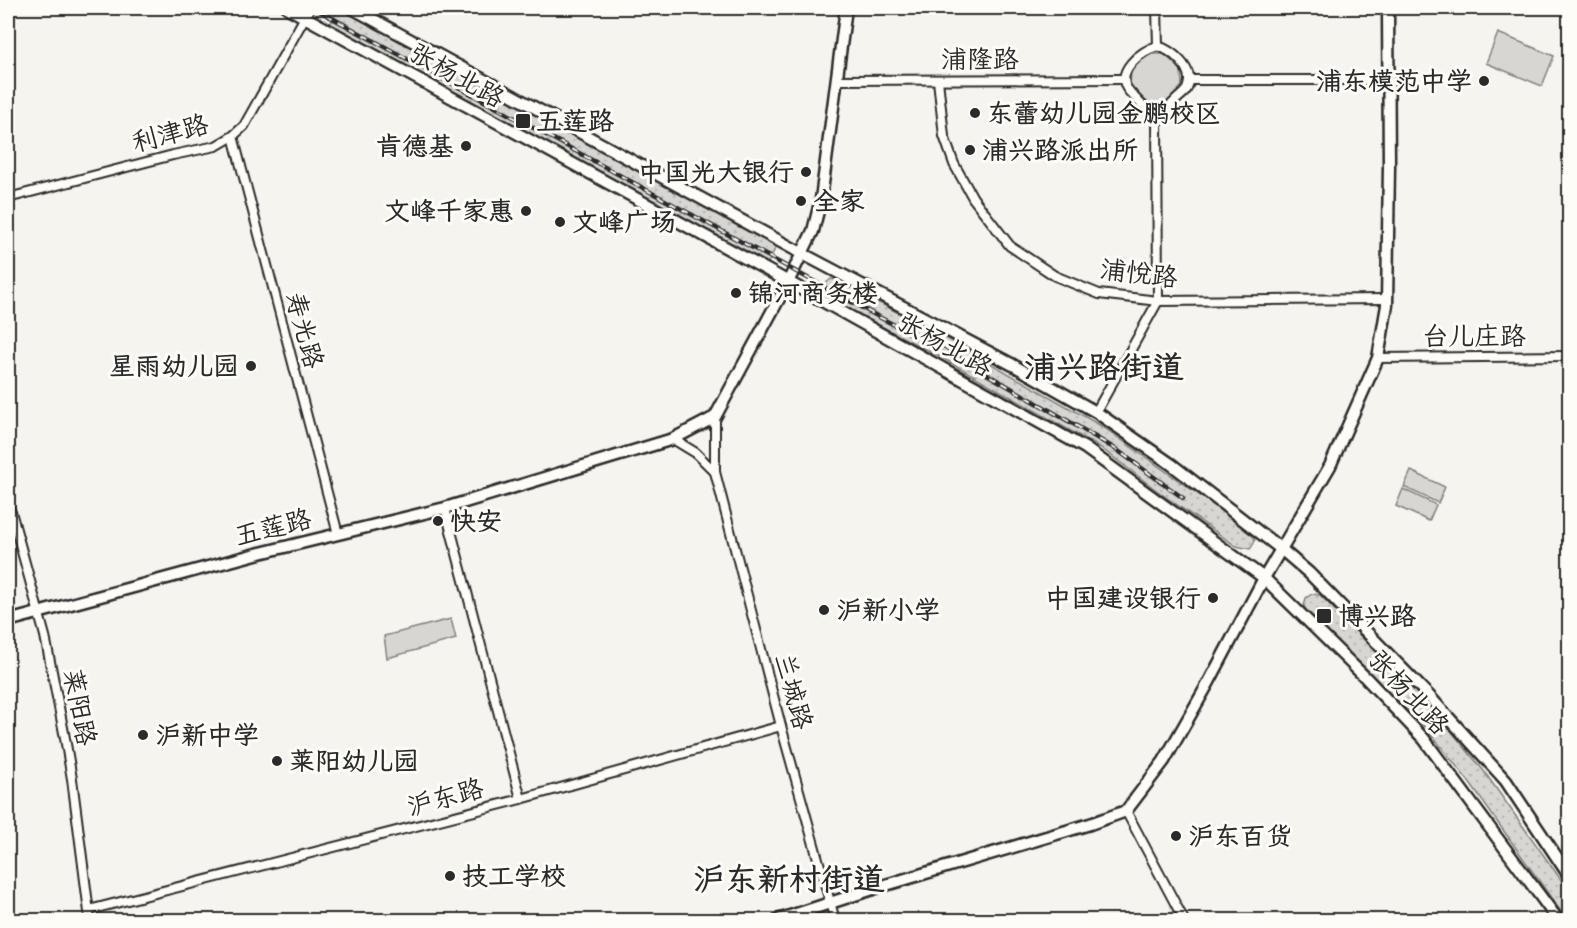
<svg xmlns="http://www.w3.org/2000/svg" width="1577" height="928" font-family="Itim,'LXGW WenKai TC',sans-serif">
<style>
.grass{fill:url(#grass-dots);stroke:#81807e;stroke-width:1.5}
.park{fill:#d7d6d2;stroke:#81807e;stroke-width:1.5}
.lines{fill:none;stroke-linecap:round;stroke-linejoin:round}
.street-casing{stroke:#2b2b2b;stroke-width:12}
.secondary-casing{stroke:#2b2b2b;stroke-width:15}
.street{stroke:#fdfcf7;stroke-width:8}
.secondary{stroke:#fdfcf7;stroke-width:10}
.rail-casing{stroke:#2b2b2b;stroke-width:4.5}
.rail{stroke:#fdfcf7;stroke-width:2;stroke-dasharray:7;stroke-linecap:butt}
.poi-dot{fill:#2b2b2b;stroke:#fdfcf7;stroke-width:2}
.labels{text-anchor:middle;stroke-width:6;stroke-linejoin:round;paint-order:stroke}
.street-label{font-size:26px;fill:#2b2b2b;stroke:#fdfcf7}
.poi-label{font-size:26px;font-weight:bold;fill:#2b2b2b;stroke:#fdfcf7;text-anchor:start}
.district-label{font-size:32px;font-weight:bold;fill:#2b2b2b;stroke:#fdfcf7}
</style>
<defs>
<pattern id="grass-dots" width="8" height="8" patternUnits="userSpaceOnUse" patternTransform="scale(1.5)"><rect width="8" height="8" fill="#d7d6d2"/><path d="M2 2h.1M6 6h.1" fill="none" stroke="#b9b8b4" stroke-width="1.8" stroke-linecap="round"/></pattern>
</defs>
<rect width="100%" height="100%" fill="#f5f4ef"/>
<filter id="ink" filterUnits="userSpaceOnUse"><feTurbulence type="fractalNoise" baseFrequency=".0167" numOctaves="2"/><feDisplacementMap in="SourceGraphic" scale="12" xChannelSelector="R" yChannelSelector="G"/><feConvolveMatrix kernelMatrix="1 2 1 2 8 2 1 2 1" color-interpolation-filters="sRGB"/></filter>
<g filter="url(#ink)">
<g class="grass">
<path d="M339,8L773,244L775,249L768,263H763L330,24Z"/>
<path d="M831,279L836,280L946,338L1103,427L1253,533C1256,540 1255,543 1250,549L1236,546L1163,495L1101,448L939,356L828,299L823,295C822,287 825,283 831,279Z"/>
<path d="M1312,594L1320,595L1439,716L1483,770L1569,891V920H1567L1469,782L1428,730L1308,614L1304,606L1306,598Z"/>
</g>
<g class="park">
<path d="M1498,33L1554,56L1542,86L1486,63Z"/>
<path d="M1148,54H1164L1181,70L1182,86L1164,105H1148L1130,86L1131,70Z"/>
<path d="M1411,471L1445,487L1438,503L1404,487Z"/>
<path d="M1403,489L1436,505L1429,521L1396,506Z"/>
<path d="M451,619L456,639L387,658L384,636Z"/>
</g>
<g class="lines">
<defs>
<g id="street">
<path d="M1157,8L1158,46"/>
<path d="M1158,46C1173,51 1194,69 1188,86C1187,92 1180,96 1176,100C1171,105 1166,112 1158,113C1147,113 1136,99 1129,91C1113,73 1141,50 1158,46Z"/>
<path d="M837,80L1123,79"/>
<path d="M938,80L944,136L954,164L973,198L1010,246L1055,276L1099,294L1158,301L1387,299"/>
<path d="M1189,80H1389"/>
<path d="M233,136L338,534"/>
<path d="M8,198L173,155L216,146L233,136L244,126L310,8"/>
<path d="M1378,358L1570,356"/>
<path d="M1096,412L1158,301L1157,113"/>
<path d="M715,417V472L781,726L835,920"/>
<path d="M673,439L696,453L715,472"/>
<path d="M8,505L12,515L45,636L65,738L72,779L90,920"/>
<path d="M445,508L521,799"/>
<path d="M1126,811L1184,920"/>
<path d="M89,910L521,799L781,726"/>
</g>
<g id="secondary">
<path d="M288,8L767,270L1085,448L1264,578L1366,678L1424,739L1558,920"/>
<path d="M352,8L803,254L1013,365L1096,412L1171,464L1281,549L1309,573L1430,697L1506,781L1570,877"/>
<path d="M8,621L256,554L445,508L673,439L715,417L788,282L813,231L821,199L846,8"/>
<path d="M778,920L879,887L1090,824L1126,811L1164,761L1209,682L1264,578L1330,466L1378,358L1387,305L1389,166L1388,8"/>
</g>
</defs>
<use href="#street" class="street-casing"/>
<use href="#secondary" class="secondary-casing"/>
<use href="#street" class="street"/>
<use href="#secondary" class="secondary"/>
<defs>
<path id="rail" d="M314,8L877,316L959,358L1070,422L1117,450L1183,498"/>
</defs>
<use href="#rail" class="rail-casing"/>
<use href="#rail" class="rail"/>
</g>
</g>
<g class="poi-dot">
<circle cx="1484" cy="81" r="6"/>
<circle cx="975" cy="113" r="6"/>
<rect x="515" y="113" width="16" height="16" rx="3"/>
<circle cx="466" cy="146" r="6"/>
<circle cx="970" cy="150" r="6"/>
<circle cx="806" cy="172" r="6"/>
<circle cx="801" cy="201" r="6"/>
<circle cx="526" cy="211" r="6"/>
<circle cx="560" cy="222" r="6"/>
<circle cx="736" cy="293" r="6"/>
<circle cx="251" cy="366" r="6"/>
<circle cx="438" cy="521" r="6"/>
<circle cx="1213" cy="598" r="6"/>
<circle cx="824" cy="610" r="6"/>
<rect x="1316" y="608" width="16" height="16" rx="3"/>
<circle cx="143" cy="735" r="6"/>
<circle cx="277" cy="761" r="6"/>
<circle cx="1176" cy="836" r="6"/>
<circle cx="450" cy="876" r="6"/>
</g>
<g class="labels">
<g class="street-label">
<text x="980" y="68">浦隆路</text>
<text transform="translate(457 75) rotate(29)" y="9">张杨北路</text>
<text transform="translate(170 133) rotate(-15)" y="9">利津路</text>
<text transform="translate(1139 273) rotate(7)" y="9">浦悦路</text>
<text transform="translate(305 330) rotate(75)" y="9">寿光路</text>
<text x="1474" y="345">台儿庄路</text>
<text transform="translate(945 344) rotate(29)" y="9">张杨北路</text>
<text transform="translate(273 527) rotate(-14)" y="9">五莲路</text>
<text transform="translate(794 691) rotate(75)" y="9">兰城路</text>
<text transform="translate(1409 692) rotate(47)" y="9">张杨北路</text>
<text transform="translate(80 707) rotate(79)" y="9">莱阳路</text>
<text transform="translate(445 797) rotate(-15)" y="9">沪东路</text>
</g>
<g class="poi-label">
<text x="1472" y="90" text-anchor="end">浦东模范中学</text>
<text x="987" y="122">东蕾幼儿园金鹏校区</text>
<text x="536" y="130">五莲路</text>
<text x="454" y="155" text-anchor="end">肯德基</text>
<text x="982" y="159">浦兴路派出所</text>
<text x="794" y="181" text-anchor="end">中国光大银行</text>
<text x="813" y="210">全家</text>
<text x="514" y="220" text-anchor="end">文峰千家惠</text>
<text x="572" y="231">文峰广场</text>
<text x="748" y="302">锦河商务楼</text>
<text x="239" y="375" text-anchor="end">星雨幼儿园</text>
<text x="450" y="530">快安</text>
<text x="1201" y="607" text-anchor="end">中国建设银行</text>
<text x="836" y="619">沪新小学</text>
<text x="1338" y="625">博兴路</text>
<text x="155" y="744">沪新中学</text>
<text x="289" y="770">莱阳幼儿园</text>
<text x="1188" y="845">沪东百货</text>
<text x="462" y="885">技工学校</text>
</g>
<g class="district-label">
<text x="1104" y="378">浦兴路街道</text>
<text x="789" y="890">沪东新村街道</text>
</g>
</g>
<rect width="1577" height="928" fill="none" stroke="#fdfcf7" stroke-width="30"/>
<rect x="15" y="15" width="1547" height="898" fill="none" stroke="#2b2b2b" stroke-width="2" filter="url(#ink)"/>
</svg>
